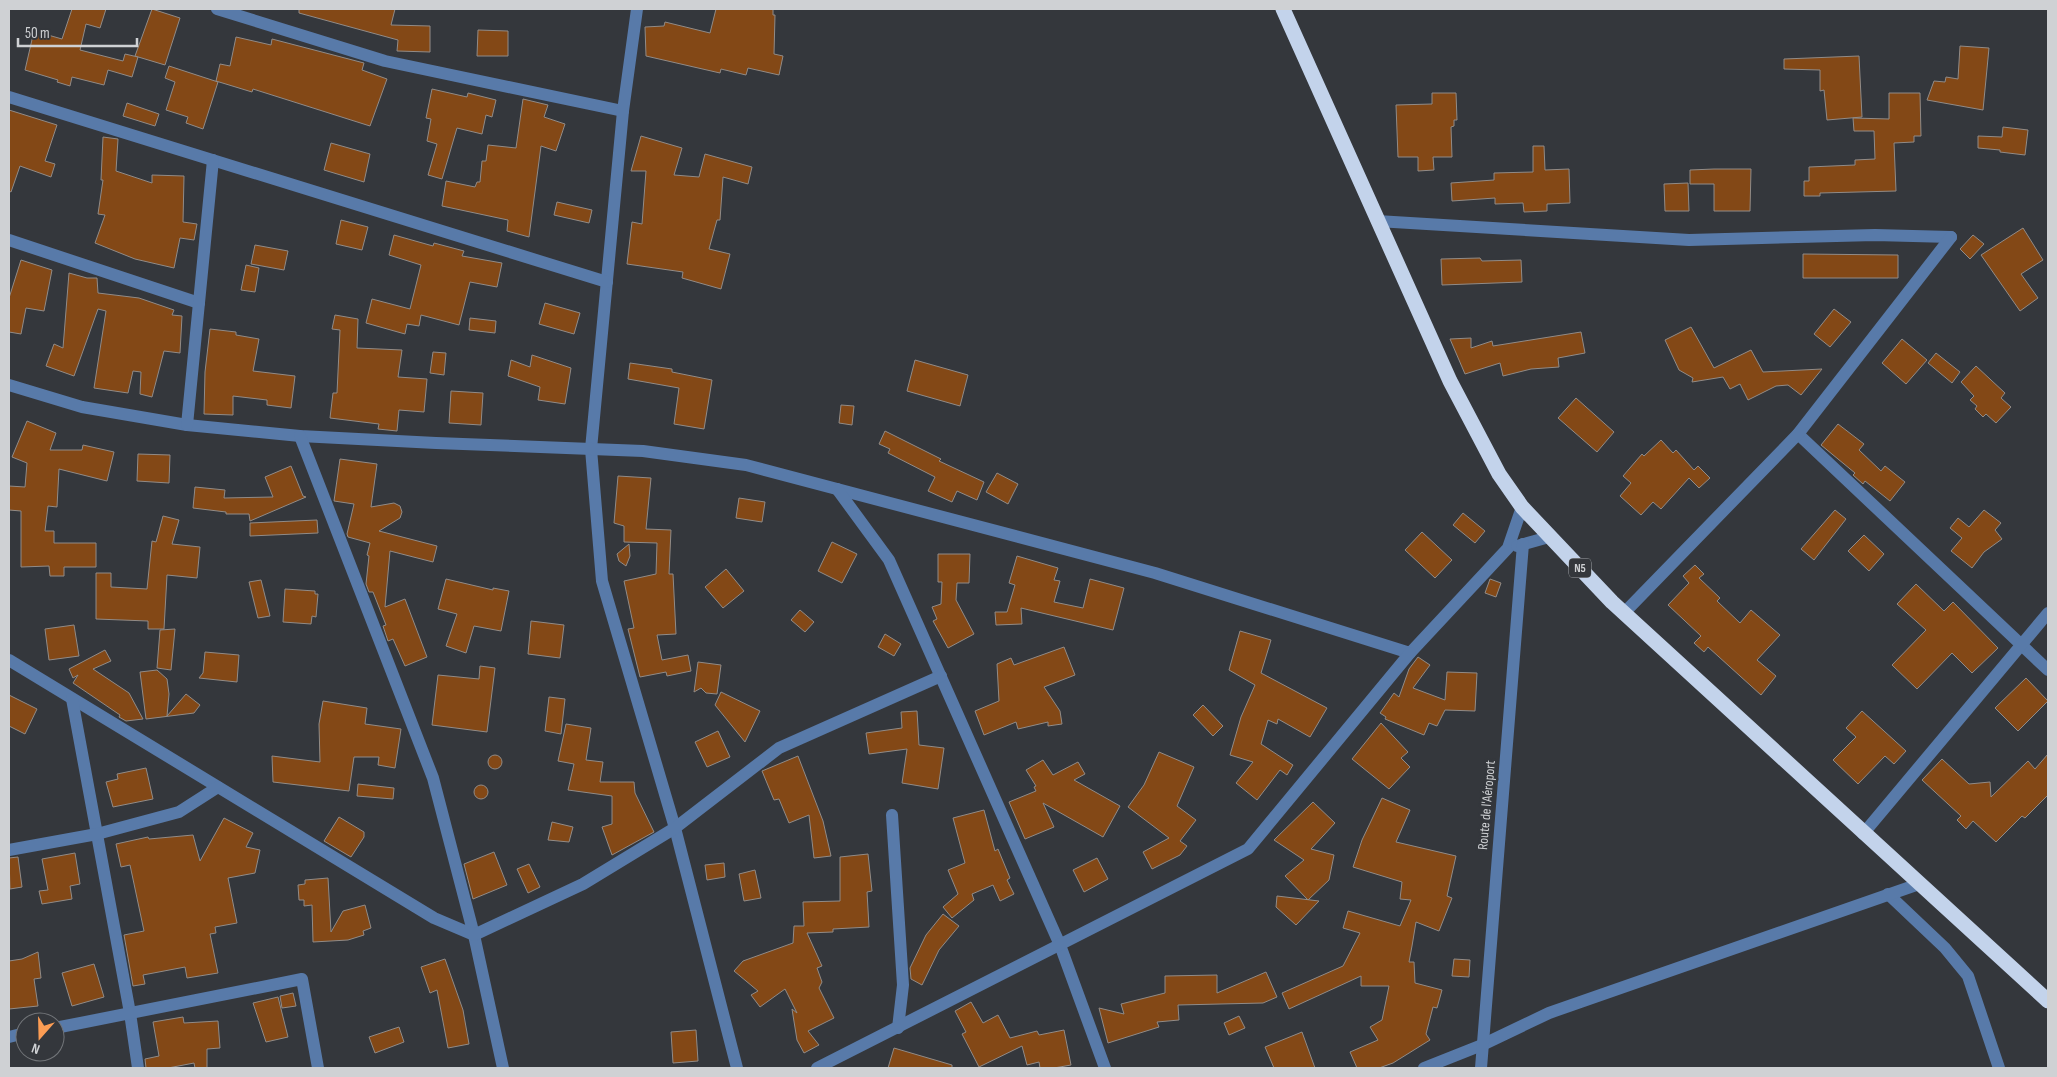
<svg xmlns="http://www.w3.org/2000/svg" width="2057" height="1077" font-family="'Sofia Sans Condensed',sans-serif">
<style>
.building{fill:#834816;stroke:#918b87}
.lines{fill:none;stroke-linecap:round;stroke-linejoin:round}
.minor{stroke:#587aa9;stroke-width:12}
.highway{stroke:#c3d3eb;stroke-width:15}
.labels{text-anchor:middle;stroke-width:5;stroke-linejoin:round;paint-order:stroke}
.shield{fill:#34373c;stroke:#a0a3a6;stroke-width:1}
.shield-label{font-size:12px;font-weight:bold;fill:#cfd1d4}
.street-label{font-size:14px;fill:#cfd1d4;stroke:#34373c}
</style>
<rect width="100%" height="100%" fill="#34373c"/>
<g class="building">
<path d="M72,9H106L100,28L86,24L80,50L123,61L125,54L138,57L132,77L108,70L104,85L72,77L70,86L57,82L58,80L25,70L34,31L62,39Z"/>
<path d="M152,9L180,18L165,65L135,56Z"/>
<path d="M299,9H395L391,25L430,26V52L397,51L398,40L299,13Z"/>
<path d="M716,9H773V15H775L774,54L783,56L779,75L748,68L746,75L721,69L720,73L646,56L645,27L664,26L665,22L710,33Z"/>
<path d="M478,30L508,31V56H477Z"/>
<path d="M236,37L271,45L272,39L364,63L362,70L387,79L370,126L253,89L252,92L216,81L220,64L230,66Z"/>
<path d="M1960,46L1989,48L1983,110L1927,100L1934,81L1945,82L1946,77L1958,79Z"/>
<path d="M1859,56L1862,117L1827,120L1824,90L1820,91V70L1784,69V59Z"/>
<path d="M169,66L218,82L203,129L186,123L188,117L166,110L175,82L165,78Z"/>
<path d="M432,89L467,97L468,93L496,100L492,117L486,115L482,134L457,128L442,179L428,175L437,144L427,141L431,119L426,118Z"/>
<path d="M1432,93H1456L1457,120H1454V126L1451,127L1452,157H1433L1434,170L1418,171V157H1398L1396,105L1432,104Z"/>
<path d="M1889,93H1920L1921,136H1914V142L1894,143L1896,191L1820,193V196H1804V181H1809V167L1855,165V160L1875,159L1874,131H1854L1853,118L1889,119Z"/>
<path d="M523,99L548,105L544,117L565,124L556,151L541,146L529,237L507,231L508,220L442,206L446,181L475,187L477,182H480L482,161H486L488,145L516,148Z"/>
<path d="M127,103L159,114L155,126L123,116Z"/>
<path d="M9,110L57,125L45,161L55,164L51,177L20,166L11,192L9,191Z"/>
<path d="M2003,127L2028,130L2025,155L2000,152V150L1978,148V136L2002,137Z"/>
<path d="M641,136L682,148L674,175L699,177L705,154L752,167L748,184L723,177L720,220H717L709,249L730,254L721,289L682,278L683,272L627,264L632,222L642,224L646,171H631Z"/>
<path d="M103,137L118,139L116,171L152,183V175L184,176L183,222L197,224L194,240L180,238L174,268L135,259L95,243L105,215L98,214L103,180H101Z"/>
<path d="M331,143L370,154L364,182L324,170Z"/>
<path d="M1533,146H1544L1545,170L1569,169L1570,203L1547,204V211L1524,212L1523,203L1495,204V198L1452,201L1451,183L1494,180V173L1533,172Z"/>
<path d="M1714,169H1751L1750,211H1714V184H1690V170Z"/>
<path d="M1688,183L1689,211H1665L1664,184Z"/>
<path d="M557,202L592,210L589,223L554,215Z"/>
<path d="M341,220L368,227L362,250L336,244Z"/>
<path d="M2023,228L2043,260L2021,274L2038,298L2020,311L1981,255Z"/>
<path d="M394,235L433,246L434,243L464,251L462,256L502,263L497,287L470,282L459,325L421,315L419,326L407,324L405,334L366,323L372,299L410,309L421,265L389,255Z"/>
<path d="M1973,235L1984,244L1970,259L1960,249Z"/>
<path d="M255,245L288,251L284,270L251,264Z"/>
<path d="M1803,254L1898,255V278H1803Z"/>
<path d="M1480,258L1482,261L1521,260L1522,282L1442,285L1441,259Z"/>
<path d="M21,260L52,270L44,311L26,308L21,334L9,332V298Z"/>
<path d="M246,265L259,268L255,292L241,290Z"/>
<path d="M69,273L87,278H97L98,293L139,298L174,310L172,315L182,316L180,353L164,351L152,397L140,394L141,372L133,371L128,393L94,388L106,311L98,309L74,376L46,366L54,344L63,348Z"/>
<path d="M545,303L580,313L574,334L539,324Z"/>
<path d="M1834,309L1851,322L1830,347L1814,334Z"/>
<path d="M335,315L358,319L357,348L402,350L398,377L427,379L424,412L399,410L397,431L378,429L379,424L330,418L333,393H337L340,330L332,329Z"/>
<path d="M470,318L496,321L495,333L469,330Z"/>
<path d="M1691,327L1714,368L1751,350L1763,372L1822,369L1801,395L1788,385L1776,386L1748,400L1740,384L1730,389L1723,377L1692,382L1693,378L1679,370L1665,340Z"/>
<path d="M210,329L236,332V335L259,339L253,371L295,376L291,408L267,405V400L233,396V415L204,414L205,372Z"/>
<path d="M1581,332L1585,353L1558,358L1559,367L1531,369L1503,376L1500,363L1465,374L1450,339L1471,338V348L1492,341L1493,346Z"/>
<path d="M1902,339L1927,360L1906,384L1882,363Z"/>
<path d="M433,352L446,353L444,375L430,373Z"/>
<path d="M1936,353L1960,372L1952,383L1928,363Z"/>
<path d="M532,355L571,368L565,404L538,400L540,387L508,376L511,360L530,367Z"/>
<path d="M915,360L968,375L960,406L907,391Z"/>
<path d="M630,363L672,369V372L712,380L704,429L674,424L679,388L628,379Z"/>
<path d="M1976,366L2005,393L2001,398L2011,407L1996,423L1986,414L1983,417L1975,409L1977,406L1970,400L1974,396L1961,382Z"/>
<path d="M451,391L483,393L481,425L449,423Z"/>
<path d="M1576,398L1614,432L1597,452L1558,418Z"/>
<path d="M841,405L854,406L852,425L839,423Z"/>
<path d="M27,421L56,433L50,450H82L83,445L114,452L107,481L59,469L57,507L48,506L45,531H54V543H96V567H64V576H50L49,566L21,567V511L9,510V486L25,487L27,463L12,457Z"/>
<path d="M1838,424L1864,444L1859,450L1881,471L1885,466L1905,482L1890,501L1865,481L1863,484L1853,475L1855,473L1821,445Z"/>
<path d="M885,431L941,459L939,461L984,482L977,500L957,491L952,502L928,491L935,477L888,453L890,449L879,444Z"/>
<path d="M1661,440L1673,453L1676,450L1694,470L1698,466L1710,478L1699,488L1689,478L1661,509L1653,502L1641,515L1620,496L1631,483L1623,476L1642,454L1644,456Z"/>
<path d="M138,454L170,455L169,483L137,481Z"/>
<path d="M340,459L377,464L371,507L394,503L400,506L402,512L400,518L379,531L437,546L433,562L390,551L385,607L405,599L427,657L405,666L393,639L388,641L383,626L386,625L373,592H369L366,584L369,556L367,555L370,543L348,537L347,534L354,504L334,501Z"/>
<path d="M291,466L303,496L306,497L250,521L249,514H226V512L193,508L195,487L225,490L224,498L273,497L265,477Z"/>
<path d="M997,473L1018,484L1008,504L986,492Z"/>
<path d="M618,476L651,478L646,529L671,530L669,574H673L676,634L657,635L662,660L688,655L691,671L667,676L666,672L640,677L628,629L634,628L624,581L656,574L657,543L624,542V526L614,523Z"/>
<path d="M739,498L765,502L762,522L736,518Z"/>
<path d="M1835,510L1846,519L1814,560L1801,549Z"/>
<path d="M1984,510L2001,523L1995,530L2002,539L1984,552L1972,568L1951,551L1962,538L1950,528L1958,518L1969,527Z"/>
<path d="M1463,513L1485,531L1475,543L1453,525Z"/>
<path d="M163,516L179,520L172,544L200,547L197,578L167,575L164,629H148V621L96,619V573H111V587L147,589L152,541L156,542Z"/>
<path d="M317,520L318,533L250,536V523Z"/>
<path d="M1422,532L1452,560L1435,578L1405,550Z"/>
<path d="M1864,535L1884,554L1869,571L1848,551Z"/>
<path d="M832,542L857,554L842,583L818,571Z"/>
<path d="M629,544L630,556L626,566L619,561L617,554Z"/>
<path d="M938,554H970L969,583H957L956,600L974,634L948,648L933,621L937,619L932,607L941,604L942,582H938Z"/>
<path d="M1017,556L1058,568L1054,580L1060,581L1054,602L1083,608L1090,579L1124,588L1113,630L1021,608L1022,624L996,625L995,612H1007L1015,585L1009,583Z"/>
<path d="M1695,565L1704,574L1699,578L1720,598L1717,601L1740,623L1751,610L1780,635L1757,660L1776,676L1761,695L1708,647L1704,652L1694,643L1701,636L1668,605L1689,583L1683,576Z"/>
<path d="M726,569L744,591L723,608L705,587Z"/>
<path d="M446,579L493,590V588L509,591L501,631L474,626L466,653L446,646L457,614L438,609Z"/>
<path d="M1490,579L1501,583L1496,597L1485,593Z"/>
<path d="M261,580L270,616L258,618L249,582Z"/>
<path d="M1916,584L1944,611L1953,602L1998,648L1972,673L1952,653L1917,689L1892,665L1926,630L1897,604Z"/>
<path d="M285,589L315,591V594H318L316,617L312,616L311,624L283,622Z"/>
<path d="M800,610L814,622L805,632L791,620Z"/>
<path d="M531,621L564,625L560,658L528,654Z"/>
<path d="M74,625L79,656L49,660L45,629Z"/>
<path d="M175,629L171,670L157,668L160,630Z"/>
<path d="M1240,631L1271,640L1261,673L1327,708L1310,737L1278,719L1277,724L1268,720L1261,744L1293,765L1287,775L1280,770L1257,800L1236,783L1253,762L1230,755L1241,717L1255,685L1229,670Z"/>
<path d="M885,634L901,644L894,656L878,647Z"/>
<path d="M1064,647L1075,675L1044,687L1060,711L1062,724L1048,726V722L1018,729L1016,722L984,735L975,711L999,701L997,664L1011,658L1014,665Z"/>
<path d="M105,650L111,661L93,669L129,693L143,719L126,721L119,717L120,715L73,683L78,675L73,678L69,669Z"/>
<path d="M205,652L239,655L237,682L199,678L203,673Z"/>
<path d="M1418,657L1430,665L1413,688L1445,700L1447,672L1477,673L1475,711L1445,710L1437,726L1429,723L1424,735L1385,719L1386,717L1380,713L1394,693L1399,697L1409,669Z"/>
<path d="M698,662L721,665L717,694L706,693L701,688L694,692Z"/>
<path d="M480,666L495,668L487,732L432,725L438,675L479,679Z"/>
<path d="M157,670L167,679L169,694L167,716L186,694L200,705L194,713L146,719L140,672Z"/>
<path d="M2026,678L2048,701L2018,731L1995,708Z"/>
<path d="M721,692L760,711L745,742L715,705Z"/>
<path d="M9,695L37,709L25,734L9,726Z"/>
<path d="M549,697L565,699L561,734L545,731Z"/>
<path d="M323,701L367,708L365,724L401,729L395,768L378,765L379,757H354L349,791L273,782L272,756L320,762L319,724Z"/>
<path d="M1203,705L1223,726L1213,736L1193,715Z"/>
<path d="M917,711L919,745L944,748L938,789L902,783L907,749L869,754L866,733L902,728L901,712Z"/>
<path d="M1862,711L1906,751L1894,764L1885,756L1858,784L1833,760L1856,737L1846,728Z"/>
<path d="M1381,723L1408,752L1401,758L1410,767L1389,789L1352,759Z"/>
<path d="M566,724L591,728L586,760L603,762L600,782H634L635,793L654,832L612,855L602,827L612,824V796L568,790L574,764L558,761Z"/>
<path d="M718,731L730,757L707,767L695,742Z"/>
<path d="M1159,752L1194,767L1177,806L1196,820L1180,841L1187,846L1180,855L1152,869L1143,852L1169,838L1128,807L1144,785Z"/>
<path d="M2048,754V795L2025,818L2022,816L1996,842L1973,821L1966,829L1957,820L1961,816L1922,780L1942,759L1969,784L1990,782L1991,797L2028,761L2035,769Z"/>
<circle cx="495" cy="762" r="7"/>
<path d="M798,756L823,821L831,856L814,858L809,815L789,823L779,799L774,800L762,771Z"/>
<path d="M1043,760L1053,775L1078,762L1085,774L1074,780L1120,806L1103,837L1043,803L1054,827L1025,839L1009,802L1036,791L1034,787L1036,786L1026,770Z"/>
<path d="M146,768L153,799L113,807L106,782L118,779L117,774Z"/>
<path d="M358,784L394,788L393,799L357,796Z"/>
<circle cx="481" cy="792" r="7"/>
<path d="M1382,798L1410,810L1396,842L1456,856L1447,896L1452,898L1439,931L1416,922L1412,946L1409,962H1414L1415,983L1442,990L1437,1008L1433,1007L1426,1034L1430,1040L1393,1063L1379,1068H1357L1350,1052L1378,1040L1370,1027L1382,1020L1389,986H1361V976L1289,1009L1282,993L1343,966L1360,933L1343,928L1348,911L1400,926L1411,900L1400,899L1402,882L1353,867L1362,840Z"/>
<path d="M1313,802L1335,823L1311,849L1334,855L1329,880L1308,900L1285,876L1304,860L1274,840Z"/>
<path d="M984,810L995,851L998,849L1010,878L1007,880L1014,894L1000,901L993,885L972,894L974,900L952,918L943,907L958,894L948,870L965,863L953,818Z"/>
<path d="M339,817L364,832V837L351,857L324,841Z"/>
<path d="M224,818L253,833L246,847L260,850L255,873L228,878L237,923L215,927L216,933L210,934L218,973L187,978L185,967L143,975L145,984L133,986L124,935L144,931L130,865L121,867L116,844L148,837L149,839L193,835L200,861Z"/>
<path d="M552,822L573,827L569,842L548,840Z"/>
<path d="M494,852L507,885L473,899L464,864Z"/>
<path d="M75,853L80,884L70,886L72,899L42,904L39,891L48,890L42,859Z"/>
<path d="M868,854L872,891L867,892L869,927L833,929V932L807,933L822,966L817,968L822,982L819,988L834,1018L808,1031L819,1045L804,1053L797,1040L792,1009L797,1013L785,989L760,1007L751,995L758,991L734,971L743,961L793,943L794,926H804L803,902L840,901V857Z"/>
<path d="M18,857L22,887L10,889L9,858Z"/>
<path d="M1097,858L1108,879L1084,892L1073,870Z"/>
<path d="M724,863L725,877L707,880L705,865Z"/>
<path d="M529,864L540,887L528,893L517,869Z"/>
<path d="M755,870L761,898L744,901L739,874Z"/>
<path d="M328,878L331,932L343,911L365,905L371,928L363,931L364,935L348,940L313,942L312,905L304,906V900H299L298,885L305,884V880Z"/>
<path d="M1277,896L1319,901L1296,925L1276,907Z"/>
<path d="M943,914L959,926L939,950L922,985L911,979L910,968L926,935Z"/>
<path d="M38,952L41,978L34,979L38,1006L9,1009V961L22,959Z"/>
<path d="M445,959L463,1010L469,1044L448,1048L437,990L430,993L421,967Z"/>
<path d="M1454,959L1470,960L1469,977L1452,976Z"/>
<path d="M94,964L104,997L72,1006L62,973Z"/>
<path d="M1266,972L1277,997L1263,1003L1178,1005L1179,1020L1157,1022L1159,1027L1108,1043L1099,1008L1124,1014L1121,1004L1165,993V976L1217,975V993Z"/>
<path d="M293,993L296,1006L282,1008L280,996Z"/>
<path d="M278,997L288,1037L266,1042L253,1003Z"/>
<path d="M971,1002L983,1023L998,1015L1010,1038L1037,1031L1039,1035L1064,1030L1071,1065L1054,1068H1040L1039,1062L1027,1065L1022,1046L979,1067L962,1034L966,1032L955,1011Z"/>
<path d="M1239,1016L1245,1028L1229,1035L1224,1023Z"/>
<path d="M183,1017L184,1023L218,1021L220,1048L207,1049V1068H195L194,1063L168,1068H146L145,1059L159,1056L153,1022Z"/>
<path d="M399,1027L404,1042L375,1053L369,1037Z"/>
<path d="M696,1030L698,1061L673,1063L671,1032Z"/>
<path d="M1302,1032L1315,1068H1274L1265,1047Z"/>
<path d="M894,1048L952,1065V1068H888Z"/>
</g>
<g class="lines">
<g class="minor">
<path d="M217,9L385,61L623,111"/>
<path d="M637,9L623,111L591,449L602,581L675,828L737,1068"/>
<path d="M9,97L607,282"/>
<path d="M1377,221L1689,240L1875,235L1951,237"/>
<path d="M9,240L199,303"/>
<path d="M9,385L82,407L187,425L300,436L436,443L643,451L746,465L1155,573L1410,653L1508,548L1522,507"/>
<path d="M187,425L213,160"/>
<path d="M1798,434L2048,670"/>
<path d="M300,436L433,778L474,935L503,1068"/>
<path d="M837,489L889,560L1060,945L1105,1068"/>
<path d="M1517,546L1549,537"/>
<path d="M1624,613L1798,434L1951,237"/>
<path d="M9,660L434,918L474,935L583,884L675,828L779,748L941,676"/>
<path d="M72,699L130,1013L138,1068"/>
<path d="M892,815L903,985L898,1028"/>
<path d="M1863,834L2048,613"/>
<path d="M9,850L97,834L179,812L218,787"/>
<path d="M1888,894L1945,948L1968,976L1999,1068"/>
<path d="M55,1028L302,979L318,1068"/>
<path d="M9,1037L25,1033"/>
<path d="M817,1068L1248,849L1410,653"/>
<path d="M1424,1068L1482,1045L1549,1013L1919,884"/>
<path d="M1481,1068L1523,544"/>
</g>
<path class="highway" d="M1283,9L1450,381L1499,474L1522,507L1612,602L2048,1001"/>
</g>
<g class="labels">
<rect class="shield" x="1569" y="558.5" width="22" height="19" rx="4"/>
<g class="shield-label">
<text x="1580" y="572">N5</text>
</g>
<g class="street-label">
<text transform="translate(1486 805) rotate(-85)" y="5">Route de l'Aéroport</text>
</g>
</g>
<rect width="2057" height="1077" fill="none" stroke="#cfd1d4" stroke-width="20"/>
<g transform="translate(40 1037) rotate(200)"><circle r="24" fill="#34373c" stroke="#727579"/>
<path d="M0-4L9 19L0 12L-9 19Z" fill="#fc9d54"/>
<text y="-8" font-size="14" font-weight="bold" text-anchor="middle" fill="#cfd1d4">N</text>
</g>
<path d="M18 38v8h119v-8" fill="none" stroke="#cfd1d4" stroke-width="2.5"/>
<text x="25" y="38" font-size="15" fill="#cfd1d4" stroke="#34373c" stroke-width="4" paint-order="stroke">50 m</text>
</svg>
